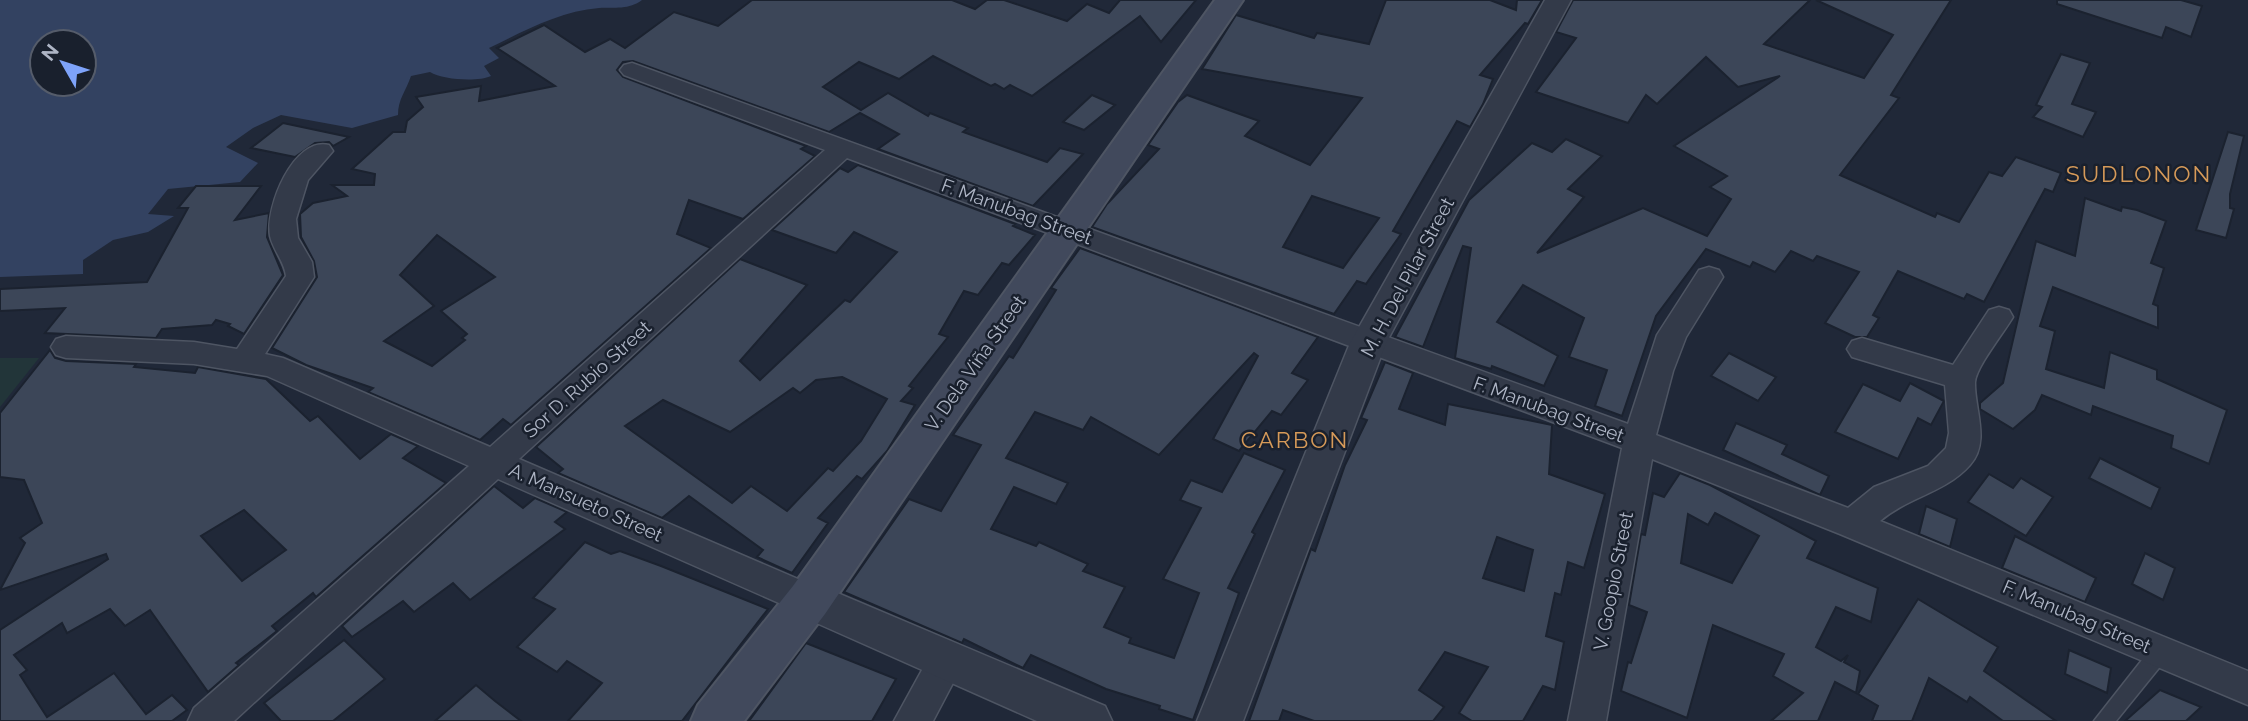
<svg xmlns="http://www.w3.org/2000/svg" width="2248" height="721" font-family="Raleway,sans-serif">
<style>
.green{fill:#223539}
.water{fill:#334261;fill-rule:evenodd}
.building{fill:#3c4658;stroke:#1b222f;stroke-width:2;fill-rule:evenodd}
.lines{fill:none;stroke-linecap:round;stroke-linejoin:round}
.service-casing{stroke:#4e5563;stroke-width:3}
.minor-casing{stroke:#4e5563;stroke-width:3}
.tertiary-casing{stroke:#4e5563;stroke-width:3}
.secondary-casing{stroke:#4e5563;stroke-width:4}
.service{fill:#333a49;fill-rule:evenodd}
.minor{fill:#333a49;fill-rule:evenodd}
.tertiary{fill:#333a49;fill-rule:evenodd}
.secondary{fill:#41495c;fill-rule:evenodd}
.labels{text-anchor:middle;stroke-width:5;stroke-linejoin:round;paint-order:stroke}
.street-label{font-size:19px;fill:#aeb5c5;stroke:#19202d}
.quarter-label{font-size:23px;letter-spacing:2px;fill:#d69a59;stroke:#19202d}
</style>
<rect width="100%" height="100%" fill="#202838"/>
<path class="green" d="M0,358H39L0,407Z"/>
<path class="water" d="M0,0H642C629,10 615,7 599,8C560,11 524,31 489,48L499,58L484,66L491,76C478,82 443,80 430,72L411,76C406,91 398,99 398,115L352,128L281,115L253,128L226,147L258,163L240,182L168,189L148,214L174,216L148,232L113,240L83,260V274L0,277ZM42,42H84V84H42Z"/>
<g class="building">
<path d="M752,0H952L975,9L987,0H1004L1067,21L1087,4L1109,13L1120,0H1196L1161,42L1140,16L1032,96L1010,85L1004,89L995,84L991,86L933,56L899,79L859,62L823,87L861,110L888,93L928,116L930,113L968,128L963,132L1047,162L1060,148L1083,154L1033,206L878,149L899,134L860,113L829,132L633,61L623,62L617,70L623,77L806,146L801,149L815,156L743,219L689,200L677,234L711,248L511,425L503,419L480,440L368,392L373,388L306,365L272,348L317,277L314,261L301,237L300,214L313,203L347,196L332,185H374L375,174L352,169L393,132H405L407,121L423,107L416,97L481,86L479,101L555,86L497,48L544,25L585,52L610,39L625,48L674,12L718,26ZM437,235L495,277L441,311L467,334L462,338L465,340L432,366L384,341L434,306L400,275Z"/>
<path d="M1386,0H1490L1516,10L1517,0H1542L1528,24L1525,23L1480,75L1493,79L1483,104L1470,127L1457,121L1393,231L1401,234L1366,284L1357,281L1334,314L1092,227L1107,204L1159,149L1148,145L1178,102L1187,95L1259,121L1245,136L1310,165L1362,98L1202,69L1236,15L1314,38L1317,33L1369,44ZM1312,196L1379,218L1343,268L1283,247Z"/>
<path d="M1573,0H1810L1764,44L1864,78L1893,35L1816,0H1951L1891,95L1899,98L1840,175L1935,217L1937,213L1959,222L1989,172L2002,176L2016,157L2061,173L2053,192L2045,189L1984,302L1967,294L1964,299L1898,271L1873,315L1879,318L1867,337H1855L1825,323L1859,272L1817,256L1813,261L1791,251L1775,272L1753,262L1750,267L1706,249L1656,316L1622,416L1595,406L1607,370L1569,357L1584,318L1523,285L1497,322L1558,356L1544,386L1492,366L1491,369L1455,358L1471,248L1463,246L1423,347L1395,337L1469,200L1532,143L1552,152L1566,139L1602,156L1568,189L1584,197L1537,253L1643,208L1707,236L1731,199L1710,187L1727,176L1674,146L1780,76L1738,87L1706,57L1657,104L1646,95L1628,123L1536,92L1576,38L1556,32Z"/>
<path d="M2057,0H2181L2202,6L2191,37L2166,27L2162,38L2057,4Z"/>
<path d="M2061,54L2090,63L2072,104L2096,112L2083,137L2033,117L2042,107L2036,105Z"/>
<path d="M1092,95L1115,105L1084,130L1063,122Z"/>
<path d="M283,123L349,137L333,146L329,142L315,143L295,157L251,148Z"/>
<path d="M2228,132L2244,136L2230,194V208L2234,209L2226,238L2196,230Z"/>
<path d="M858,165L1015,224L1013,226L1035,235L1009,265L1002,263L978,295L964,291L939,334L948,337L909,386L913,388L901,401L915,405L887,451L862,479L857,476L818,518L828,523L792,573L757,557L763,550L689,496L662,518L558,473L563,469L536,447L740,259L807,285L740,361L760,380L845,300L850,302L897,252L854,232L836,253L772,230L840,168L848,172ZM842,377L887,399L861,441L833,471L828,468L787,511L751,486L732,503L625,426L663,400L730,432L793,388L800,393L816,380Z"/>
<path d="M196,186H261L235,220L269,213L267,237L283,275L244,334L228,326L230,324L216,320L212,325L162,329L156,338L45,333L65,308L0,311V289L147,282L188,208H178Z"/>
<path d="M2085,198L2121,211L2122,207L2137,210L2166,221L2151,263L2164,268L2153,304L2158,306V328L2053,287L2040,326L2055,331L2046,369L2104,388L2110,352L2157,370V379L2227,410L2209,464L2171,448L2173,436L2093,406L2091,415L2042,395L2035,410L2013,429L1980,409V403L2003,383L2036,241L2075,256Z"/>
<path d="M1080,248L1318,337L1292,373L1308,380L1281,415L1272,411L1239,451L1213,439L1258,356L1254,353L1159,455L1091,417L1083,430L1035,412L1006,458L1068,483L1056,504L1014,487L991,529L1036,546L1039,542L1088,564L1083,571L1125,587L1104,627L1131,638L1129,643L1174,658L1199,593L1163,579L1201,508L1180,500L1191,480L1222,492L1244,453L1285,470L1252,532L1255,534L1228,588L1239,593L1193,720L1159,709L1160,706L1106,689L1031,655L1023,668L964,639L962,643L844,592L909,499L941,511L981,445L953,435L1009,356L1013,358L1056,290L1051,288Z"/>
<path d="M50,350L55,358L66,361L136,364L134,367L195,373L198,367L266,379L310,421L318,416L360,459L391,434L418,446L403,458L446,483L316,597L313,593L272,626L277,631L236,663L239,665L208,692L150,610L125,626L110,609L67,633L62,623L14,655L27,670L20,675L47,717L114,673L146,714L172,695L187,710L172,721H0V630L108,559L106,554L0,590L25,543L20,538L42,523L24,480L0,477V413ZM244,510L286,550L242,581L201,536Z"/>
<path d="M1729,353L1776,377L1758,401L1711,376Z"/>
<path d="M1385,362L1413,373L1399,409L1445,425L1448,404L1552,425L1549,474L1605,494L1584,568L1568,562L1561,595L1555,593L1546,636L1564,642L1555,690L1543,686L1523,721H1472L1459,713L1488,667L1445,652L1419,690L1444,707L1433,721H1314L1283,710L1279,721H1249L1311,549L1315,551L1345,465L1367,420L1361,418ZM1497,537L1533,550L1524,591L1483,578Z"/>
<path d="M1910,383L1944,401L1931,425L1918,418L1898,459L1835,432L1863,384L1900,401Z"/>
<path d="M1736,423L1787,445L1782,454L1829,476L1820,495L1723,450Z"/>
<path d="M2100,458L2160,488L2151,509L2089,478Z"/>
<path d="M1680,473L1710,485L1816,541L1807,558L1878,588L1871,622L1836,607L1816,647L1841,661L1848,655L1844,662L1860,671L1856,693L1835,682L1818,721H1771L1803,693L1773,676L1784,654L1713,625L1687,718L1621,691L1628,662L1631,663L1647,612L1629,605L1641,534L1645,535L1653,493L1664,497ZM1715,513L1759,536L1732,583L1681,563L1688,514L1708,525Z"/>
<path d="M1989,474L2013,488L2021,478L2053,497L2026,536L1968,502Z"/>
<path d="M494,486L523,508L535,498L567,512L555,522L565,529L470,600L453,583L414,612L403,601L352,637L342,626Z"/>
<path d="M1926,506L1957,519L1950,547L1919,534Z"/>
<path d="M2015,536L2096,578L2085,602L2002,568Z"/>
<path d="M585,542L611,554L620,551L661,566L768,609L682,721H568L602,683L567,661L557,672L517,647L555,609L533,598Z"/>
<path d="M2145,553L2175,568L2163,600L2132,584Z"/>
<path d="M1918,599L1998,647L1984,671L2056,721H2003L1970,697L1967,702L1929,678L1912,721H1872L1878,706L1858,694Z"/>
<path d="M344,640L385,679L333,721H281L264,703Z"/>
<path d="M806,643L896,679L872,721H749Z"/>
<path d="M2069,650L2111,668L2107,693L2065,674Z"/>
<path d="M476,685L495,701L521,721H435Z"/>
<path d="M2160,690L2201,707L2186,721H2125Z"/>
</g>
<g class="lines">
<defs>
<path id="service" d="M2160,643L2167,646L2170,652L2167,658L2116,721H2094L2153,646Z"/>
<g id="minor">
<path d="M632,63L1628,424L1657,335L1699,270L1709,267L1719,270L1723,277L1686,337L1673,371L1656,435L1848,508L1874,487L1928,466L1946,448L1949,433L1945,385L1852,357L1847,349L1852,341L1862,338L1953,365L1989,310L1999,307L2009,310L2013,317C2005,331 1976,367 1975,382C1974,408 1991,442 1970,465C1945,493 1908,497 1880,521L2248,671V705L1840,534L1652,459L1606,721H1568L1622,448L847,158L519,459L821,589L827,600L821,611L809,615L797,611L498,479L234,721H188L194,708L469,466L267,376L194,364L66,358L56,355L51,347L56,339L66,336L194,342L237,349L286,276C284,261 273,250 270,236C265,207 294,136 329,145L333,151L308,180L296,219L298,238L312,262L314,277L265,354L283,358L490,447L825,150L624,75L620,70L624,65Z"/>
<path d="M946,645L959,650L964,662L933,721H894L933,650Z"/>
</g>
<g id="tertiary">
<path d="M1545,0H1571L1386,343L1243,721H1197L1350,343Z"/>
<path d="M809,581L1105,706L1112,721H1037L794,613L787,600L794,587Z"/>
</g>
<path id="secondary" d="M1215,0H1243L825,614L744,721H691L698,705L793,586Z"/>
</defs>
<use href="#service" class="service-casing"/>
<use href="#minor" class="minor-casing"/>
<use href="#tertiary" class="tertiary-casing"/>
<use href="#secondary" class="secondary-casing"/>
<use href="#service" class="service"/>
<use href="#minor" class="minor"/>
<use href="#tertiary" class="tertiary"/>
<use href="#secondary" class="secondary"/>
</g>
<g class="labels">
<g class="street-label">
<text transform="translate(1017 211) rotate(20)" y="7">F. Manubag Street</text>
<text transform="translate(1407 277) rotate(-62)" y="7">M. H. Del Pilar Street</text>
<text transform="translate(975 363) rotate(-55)" y="7">V. Dela Viña Street</text>
<text transform="translate(587 379) rotate(-42)" y="7">Sor D. Rubio Street</text>
<text transform="translate(1549 409) rotate(20)" y="7">F. Manubag Street</text>
<text transform="translate(586 502) rotate(24)" y="7">A. Mansueto Street</text>
<text transform="translate(1613 581) rotate(-79)" y="7">V. Goopio Street</text>
<text transform="translate(2077 616) rotate(23)" y="7">F. Manubag Street</text>
</g>
<g class="quarter-label">
<text x="2139" y="182">SUDLONON</text>
<text x="1295" y="448">CARBON</text>
</g>
</g>
<g transform="translate(63 63) rotate(309)"><circle r="33" fill="#19202d" stroke="#555c6a" stroke-width="2"/>
<path d="M0-5L12 26L0 18L-12 26Z" fill="#7ea3fa"/>
<text y="-10" font-size="19" font-weight="bold" text-anchor="middle" fill="#aeb5c5">N</text>
</g>
</svg>
